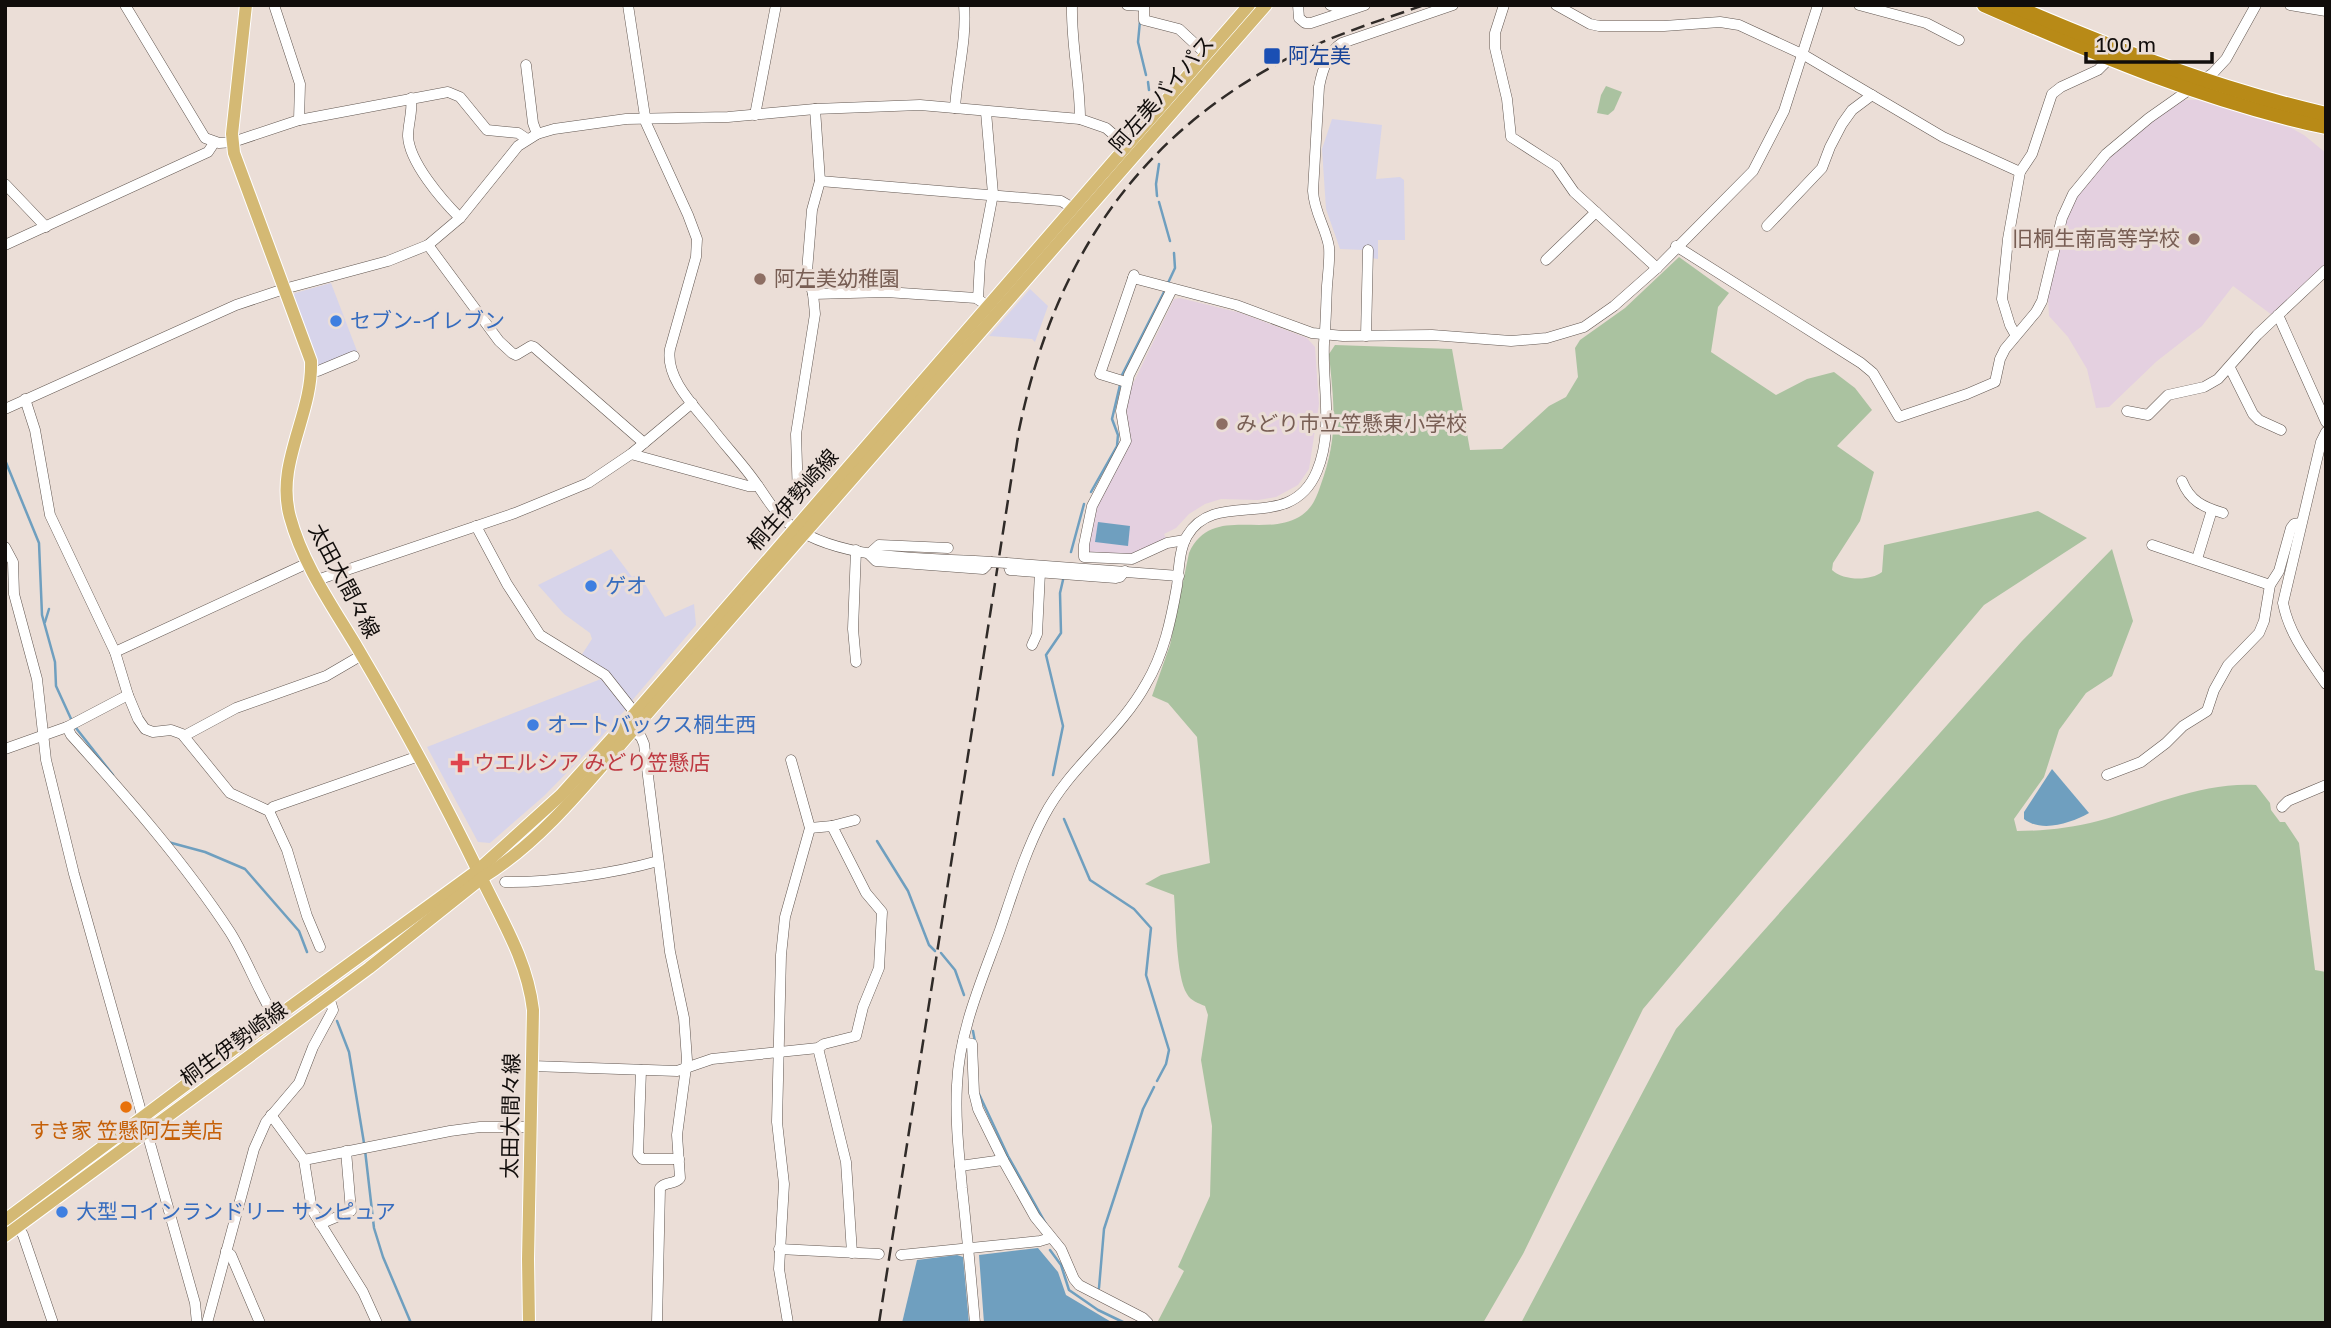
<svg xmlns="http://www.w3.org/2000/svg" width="2331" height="1328" font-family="'Golos Text','Noto Sans JP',sans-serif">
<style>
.commercial{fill:#d7d4ea}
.education{fill:#e4d0e0}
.green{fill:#aac2a0}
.water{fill:#6f9fbf}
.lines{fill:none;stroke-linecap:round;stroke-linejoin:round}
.stream{stroke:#6f9fbf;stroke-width:2.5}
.minor-casing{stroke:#625751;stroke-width:11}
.major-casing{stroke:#fff;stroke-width:14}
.highway-casing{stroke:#fff;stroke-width:16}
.minor{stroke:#fff;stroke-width:10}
.major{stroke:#d4b974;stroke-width:12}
.highway{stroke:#b88a17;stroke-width:14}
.rail{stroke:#302b28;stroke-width:2.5;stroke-dasharray:14 7;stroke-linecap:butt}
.minor-bridge-casing{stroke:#625751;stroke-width:11;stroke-linecap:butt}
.minor-bridge{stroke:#fff;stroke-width:10}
.transit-dot{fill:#1a4fb4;stroke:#ebded7;stroke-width:2.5}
.education-dot{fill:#8d6e63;stroke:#ebded7;stroke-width:2.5}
.shop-dot{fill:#3f7fe0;stroke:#ebded7;stroke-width:2.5}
.health-dot{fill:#e0444e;stroke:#ebded7;stroke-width:2.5}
.food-dot{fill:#e8710a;stroke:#ebded7;stroke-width:2.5}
.labels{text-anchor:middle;stroke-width:6;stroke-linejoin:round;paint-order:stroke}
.transit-label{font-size:21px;fill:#164399;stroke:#ebded7;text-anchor:start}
.street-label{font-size:21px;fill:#110d0b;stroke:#ebded7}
.education-label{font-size:21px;fill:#785e54;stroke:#ebded7;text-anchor:start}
.shop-label{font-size:21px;fill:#366cbe;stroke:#ebded7;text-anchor:start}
.health-label{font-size:21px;fill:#be3a42;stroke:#ebded7;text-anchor:start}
.food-label{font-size:21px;fill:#c56008;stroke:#ebded7}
</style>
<rect width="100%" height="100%" fill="#ebded7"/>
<g class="commercial">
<path d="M1332,119L1382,125L1376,179L1400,177L1404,180L1405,240H1378V259L1371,258L1364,250L1340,249L1326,209L1322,149Z"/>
<path d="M331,283L357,351L320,365L316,363L293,297L295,293Z"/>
<path d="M1030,289L1048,306L1035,342L1032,339L989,336Z"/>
<path d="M611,549L632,577L639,574L665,617L694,604L696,625L630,703L608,672L581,656L592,639L590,633L564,614L538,585Z"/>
<path d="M601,679L626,709L594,745L544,796L490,843L478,842L427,747Z"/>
</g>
<g class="education">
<path d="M2180,100H2198L2291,128L2304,135L2326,153V265L2272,315L2233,286L2202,326L2157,361L2109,407L2096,408L2087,369L2068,337L2049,316L2048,297L2068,213L2077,196L2109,155Z"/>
<path d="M1180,298L1241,313L1307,338L1315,347L1319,404L1309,469L1298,485L1276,497L1258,500L1221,499L1205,504L1189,514L1176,528L1164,534L1166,538L1132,555L1090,553L1087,550L1094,511L1128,447L1125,415L1129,392L1174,299Z"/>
</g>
<g class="green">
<path d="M1606,86L1622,92L1614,110L1608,115L1597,113L1601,95Z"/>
<path d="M1679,257L1729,293L1718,307L1711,352L1776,395L1807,379L1834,372L1855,388L1872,410L1837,446L1874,472L1860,521L1833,563L1832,570C1843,581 1871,581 1882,572L1884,545L2038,511L2087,538L1984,605L1643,1009L1523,1254L1483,1323H1157L1184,1271L1178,1267L1210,1196L1212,1126L1201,1060L1208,1015L1205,1006C1198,1003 1191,1001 1187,994C1176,977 1176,918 1174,895L1145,884L1161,875L1210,863L1197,737L1168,703L1152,696L1170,645L1189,553C1211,505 1262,538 1299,517C1311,510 1316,499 1320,487C1339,436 1334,406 1329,354L1335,345L1452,349L1470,450L1502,449L1549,406L1566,397L1578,377L1575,348L1580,340L1625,308Z"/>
<path d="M2112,549L2133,621L2112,676L2086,693L2059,730L2044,777L2014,819L2017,831C2043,831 2072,828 2098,821C2150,807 2201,782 2256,785L2270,803L2271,810L2280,822H2285L2299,843L2315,970L2326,972V1323H1521L1676,1029L2022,641Z"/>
</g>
<g class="water">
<path d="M1098,522L1130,526L1128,546L1095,542Z"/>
<path d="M2052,769L2089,813C2071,823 2042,833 2024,819V812Z"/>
<path d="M1038,1248L1058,1272L1066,1295L1113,1323H984L979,1255Z"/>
<path d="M957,1255L963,1257L969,1323H902L917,1260Z"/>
</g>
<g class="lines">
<g class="stream">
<path d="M1140,21L1138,42L1146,75"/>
<path d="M1148,82L1149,90"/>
<path d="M1157,196L1156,184L1159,164"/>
<path d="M1159,202L1170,241"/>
<path d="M1168,283L1175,268L1174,253"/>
<path d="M1122,375L1165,290"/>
<path d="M5,460L39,543L42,615L55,662L56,686L72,721"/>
<path d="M1091,492L1117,446L1118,435L1112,419L1120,385"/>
<path d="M1071,552L1084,504"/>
<path d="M45,622L49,609"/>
<path d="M76,728L113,775"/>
<path d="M1053,775L1063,726L1046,655L1061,633L1060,593L1063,580"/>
<path d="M1064,819L1090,880L1134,909L1151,928L1146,975L1169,1050L1166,1064L1157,1081"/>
<path d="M877,841L908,891L929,945L935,951"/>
<path d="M168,842L205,852L245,869L299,931L307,952"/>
<path d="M941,953L955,970L964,995"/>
<path d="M337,1021L349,1052L364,1143"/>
<path d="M973,1031L975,1042"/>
<path d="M979,1094L1008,1156L1046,1224"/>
<path d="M365,1150L374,1228L383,1257L411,1323"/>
<path d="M1050,1250L1061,1265L1069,1290L1098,1310L1125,1323"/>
<path d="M1099,1288L1104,1229L1143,1109L1154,1087"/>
</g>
<defs>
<g id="minor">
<path d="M125,5L205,138L219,143L233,142L299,120L448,92L460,97L487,130L518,133L527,139"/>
<path d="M274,5L300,84L299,120"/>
<path d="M628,5L646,123L688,215L697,239L696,257L670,349C665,378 694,406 711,427C726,447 744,465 758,486C766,497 773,510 784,520C836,563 926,557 991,562"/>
<path d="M1072,5C1071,44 1080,81 1080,119"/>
<path d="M1127,5L1144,6"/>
<path d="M1144,5V20L1179,29L1206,54"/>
<path d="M1298,5L1299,18L1305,23H1311L1365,5"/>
<path d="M1330,5L1340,8L1348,5"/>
<path d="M1504,5L1495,33V48L1507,99L1511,137L1556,166L1574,192L1657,268"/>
<path d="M1556,5L1590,24L1599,26H1664L1720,22L1739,25L1804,55L1943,137L2020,172"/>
<path d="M1859,5L1926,23L1959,40"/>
<path d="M2290,5L2326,11"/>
<path d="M526,65L533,123L537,134"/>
<path d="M411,98C413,111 408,124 408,136C409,162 442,200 460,218"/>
<path d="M955,108C957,73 967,40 964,5"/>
<path d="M755,115L776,5"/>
<path d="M820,181L1061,201L1073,208"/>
<path d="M5,184L46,227"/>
<path d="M1767,226L1822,168L1830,147L1842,124L1852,110L1872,95"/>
<path d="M5,245L208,152L214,143"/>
<path d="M428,245L499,341L512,353L516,355L531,346L534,347L644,443"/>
<path d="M1676,246L1861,363L1873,373L1899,417L1967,394L1995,382L2000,359L2005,349L2036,312L2042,301L2062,218L2073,194L2106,154L2149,118L2213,73L2226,59L2256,5"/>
<path d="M1546,260L1596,212"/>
<path d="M1133,278L1236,305L1312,333L1343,336L1432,335L1511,341L1547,338L1584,327L1614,306L1657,268L1753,171L1784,111L1818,5"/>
<path d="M1172,289L1129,375L1121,411L1126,441L1092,506L1084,545V557L1132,559L1167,543L1185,540"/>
<path d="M813,294L886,292L976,298L982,302"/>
<path d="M978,299L980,262L993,194L986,112"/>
<path d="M2278,315L2326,422"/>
<path d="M2015,334L2010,325L2002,299L2008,239L2020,172L2032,154L2052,94L2061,87L2098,70L2109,59"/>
<path d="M1366,336L1368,250"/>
<path d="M2230,368L2253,414L2259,420L2281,430"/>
<path d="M311,371H318L354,356"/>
<path d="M1126,382L1100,374L1134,275"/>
<path d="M25,399L35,430L50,515L115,652L128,695L138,719L145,729L153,732L171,730L182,734L230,793L269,811L287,850L307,916L320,947"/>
<path d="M5,409L236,305L284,289L388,261L428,245L460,218L518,146L537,134L554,129L626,119L728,117L815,109L920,105L1080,119L1106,128L1130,149"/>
<path d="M2127,411L2148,415L2168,395L2204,387L2218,379L2257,335L2326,270"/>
<path d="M2326,432L2321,442L2283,603C2289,634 2308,658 2326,684"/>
<path d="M631,454L748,486H758"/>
<path d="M2182,481C2190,501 2203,507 2223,513"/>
<path d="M798,498L796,434L815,314L813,294L807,271L812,210L820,181L815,109"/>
<path d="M476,526L507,584L540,635L605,675L635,713"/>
<path d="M2152,545L2270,585"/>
<path d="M5,547L13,562L14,594L37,679L46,760L74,874L195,1303L197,1323"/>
<path d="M948,548L879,545L869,554L876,561L983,569L987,565"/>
<path d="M2197,559L2212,510"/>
<path d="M1007,563L1179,576"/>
<path d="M1009,567L1010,570L1116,578L1120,577L1125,571"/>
<path d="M317,580L515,513L588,483L631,454L692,403"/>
<path d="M1032,645L1037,634L1040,572"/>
<path d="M115,652L308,563"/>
<path d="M856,662L853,629L856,550"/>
<path d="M67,727L71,735C127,797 184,862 230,932C247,959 258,991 275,1018"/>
<path d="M633,730L641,737L644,744L670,952L684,1018L687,1060L677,1135L680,1178C675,1185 665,1181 660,1188L657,1323"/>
<path d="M184,736L236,708L326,676L362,655"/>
<path d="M5,749L67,727L128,695"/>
<path d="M2107,775L2141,762L2166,743L2183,726L2207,711L2214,690L2228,665L2259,633L2264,621L2270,585L2279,571L2291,528L2294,524L2301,523"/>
<path d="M2282,807L2288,801L2326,785"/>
<path d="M269,811L273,807L419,756"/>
<path d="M810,828L832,826L855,820"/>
<path d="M505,882C549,883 616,873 658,861"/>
<path d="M963,1042L972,1044L974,1093L978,1109L1003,1160L1035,1217L1061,1249L1074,1279L1079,1285L1143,1318L1148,1323"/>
<path d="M818,1048L846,1162L852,1253"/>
<path d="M532,1066L677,1071L712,1059L818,1048L824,1044L856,1036L863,1007L879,968L882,912L866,893L832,826"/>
<path d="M641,1070L638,1154L642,1159H679"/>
<path d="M271,1115L304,1160L312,1210L363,1292L377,1323"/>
<path d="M304,1160L450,1131L480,1127H530"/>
<path d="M960,1166L1003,1160"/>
<path d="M320,1224L351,1211L346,1151"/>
<path d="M18,1227L23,1235L53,1323"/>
<path d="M779,1249L879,1254"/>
<path d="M226,1251L231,1255L260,1323"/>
<path d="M901,1255L1040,1241L1050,1238"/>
<path d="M207,1323L254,1149L266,1122L299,1083L313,1047L333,1010L329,997"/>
<path d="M788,1323L779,1269L784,1184L777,1122L781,955L785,917L810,828L791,760"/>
<path d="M975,1323C971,1278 967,1233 962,1188C959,1154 955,1119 957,1085C959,1031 982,980 1000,930C1013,892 1025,852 1044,816C1070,766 1119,733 1146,684C1164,654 1171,620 1177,586C1179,570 1179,550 1187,536C1216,486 1290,536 1317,471C1334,430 1322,386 1324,343C1326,324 1326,305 1327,286C1328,273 1330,259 1329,247C1326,228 1314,212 1313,191L1319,87C1322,71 1328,52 1342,43L1453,5"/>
</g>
<g id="major">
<path d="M246,5L232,134L234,153L311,361C313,415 275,463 290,517C303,565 333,607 358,649C401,722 442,797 479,873C501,919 527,959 533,1010L528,1259L529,1323"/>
<path d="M5,1220L275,1018L478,870L561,795L635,713L1249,5"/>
<path d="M5,1236L369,968L482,878C541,842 588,782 633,730L1266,5"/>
</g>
<g id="highway">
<path d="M1984,5C2095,54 2207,102 2326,127"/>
<path d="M2012,5C2114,49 2217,89 2326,114"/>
</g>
</defs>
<use href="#minor" class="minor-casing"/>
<use href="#major" class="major-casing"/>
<use href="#highway" class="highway-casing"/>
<use href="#minor" class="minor"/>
<use href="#major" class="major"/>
<use href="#highway" class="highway"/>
<path class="rail" d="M879,1323L1019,430C1054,262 1135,137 1290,57C1333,35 1379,21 1424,5"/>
<defs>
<path id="minor-bridge" d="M991,562L1007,563"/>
</defs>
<use href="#minor-bridge" class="minor-bridge-casing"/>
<use href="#minor-bridge" class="minor-bridge"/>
</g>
<rect class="transit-dot" x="1263" y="47" width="18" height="18" rx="3.5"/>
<g class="education-dot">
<circle cx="2194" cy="239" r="7"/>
<circle cx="760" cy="279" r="7"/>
<circle cx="1222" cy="424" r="7"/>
</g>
<g class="shop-dot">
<circle cx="336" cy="321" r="7"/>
<circle cx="591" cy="586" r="7"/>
<circle cx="533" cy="725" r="7"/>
<circle cx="62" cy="1212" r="7"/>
</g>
<path class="health-dot" d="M456.5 752.5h7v7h7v7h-7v7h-7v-7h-7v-7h7z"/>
<circle class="food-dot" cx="126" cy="1107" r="7"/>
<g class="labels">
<g class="transit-label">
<text x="1288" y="63">阿左美</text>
</g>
<g class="street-label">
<text transform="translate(1162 94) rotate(-49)" y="7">阿左美バイパス</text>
<text transform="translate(793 500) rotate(-49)" y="7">桐生伊勢崎線</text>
<text transform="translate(344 581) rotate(62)" y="7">太田大間々線</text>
<text transform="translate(234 1044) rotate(-36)" y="7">桐生伊勢崎線</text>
<text transform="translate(511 1116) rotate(-89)" y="7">太田大間々線</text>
</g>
<g class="education-label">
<text x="2180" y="246" text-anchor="end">旧桐生南高等学校</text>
<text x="774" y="286">阿左美幼稚園</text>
<text x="1236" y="431">みどり市立笠懸東小学校</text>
</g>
<g class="shop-label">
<text x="350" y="328">セブン-イレブン</text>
<text x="605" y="593">ゲオ</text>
<text x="547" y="732">オートバックス桐生西</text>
<text x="76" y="1219">大型コインランドリー サンピュア</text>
</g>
<g class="health-label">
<text x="474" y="770">ウエルシア みどり笠懸店</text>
</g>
<g class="food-label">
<text x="126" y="1138">すき家 笠懸阿左美店</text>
</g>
</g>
<rect width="2331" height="1328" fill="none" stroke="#110d0b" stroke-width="14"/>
<path d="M2086 52v10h126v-10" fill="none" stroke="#110d0b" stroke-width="3.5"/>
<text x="2096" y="52" font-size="21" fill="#110d0b" stroke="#ebded7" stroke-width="5" paint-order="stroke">100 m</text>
</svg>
